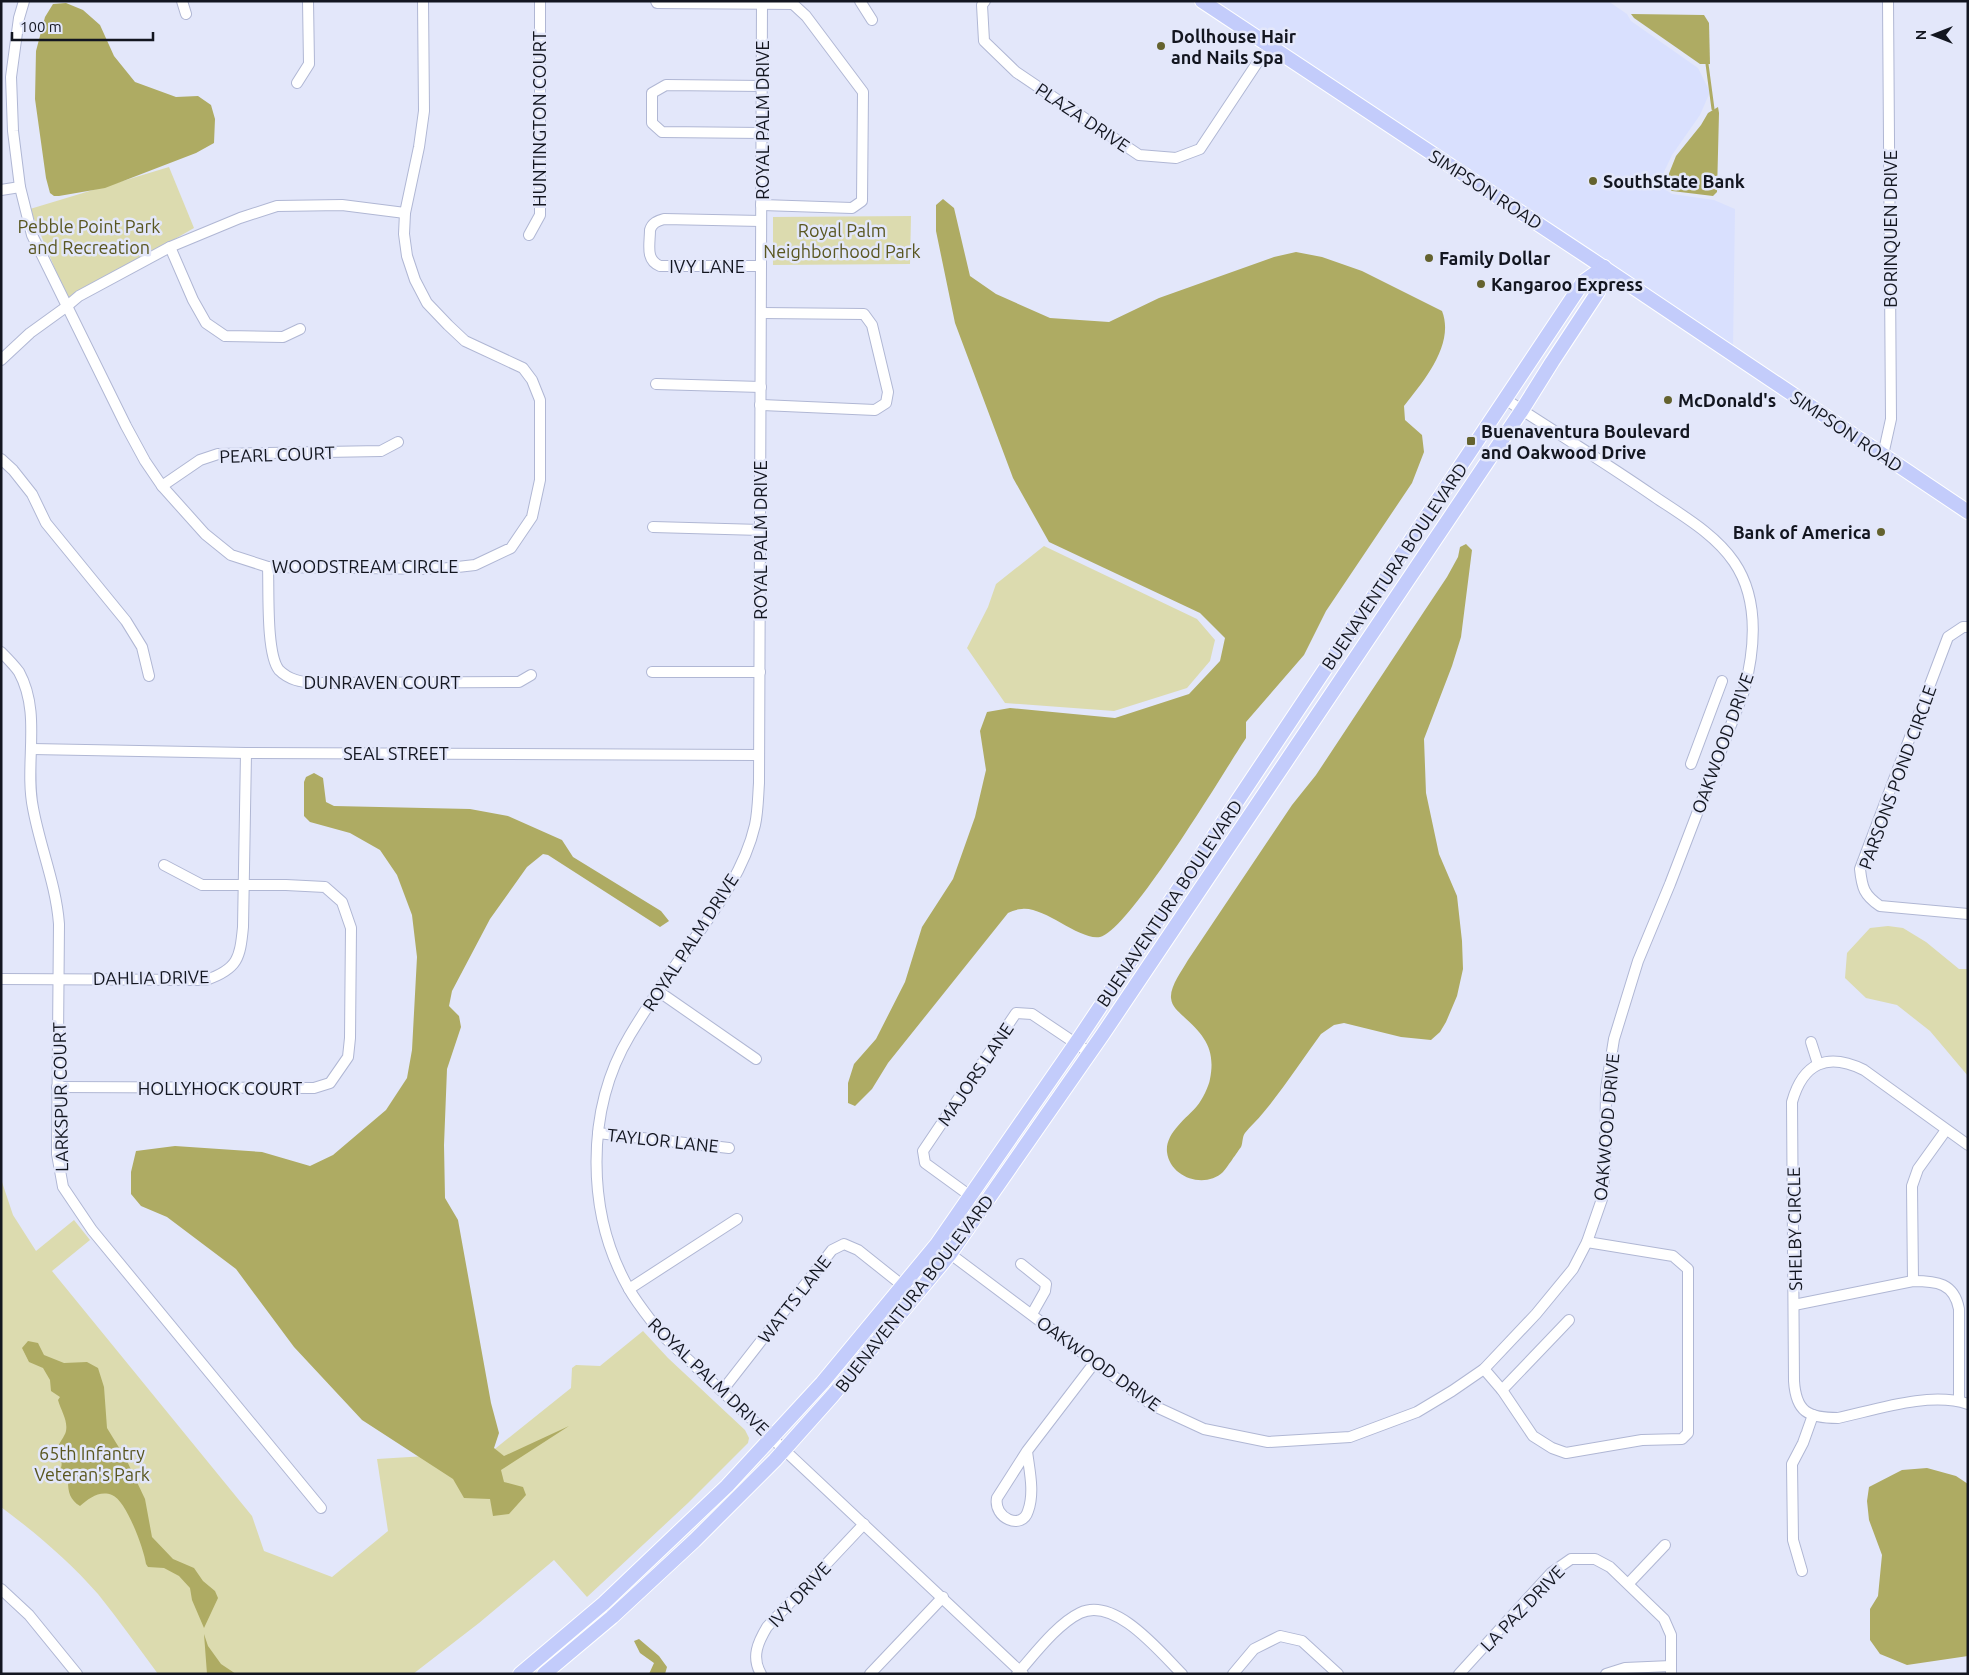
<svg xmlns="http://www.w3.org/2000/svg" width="1969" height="1675" font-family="Ubuntu,sans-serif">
	<rect width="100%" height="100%" fill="#e3e7fa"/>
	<!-- built -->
	<polygon fill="#d9e0fe" points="1213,1 1608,1 1627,14 1631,21 1698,68 1710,92 1700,115 1672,155 1663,174 1663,188 1672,194 1714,200 1735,209 1733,349 1610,265 1610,263"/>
	<!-- green -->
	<g fill="#dcdbaf">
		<polygon points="169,167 194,228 68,300 30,209"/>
		<polygon points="911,216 910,264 773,265 773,217"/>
		<polygon points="1044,546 1197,619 1215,640 1210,661 1187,688 1114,711 1005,703 967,648 988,607 996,584"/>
		<polygon points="1888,926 1903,928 1926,942 1959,969 1968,969 1968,1076 1930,1031 1897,1005 1866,998 1845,978 1847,953 1870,928"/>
		<path d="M1 1179 13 1215 36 1251 74 1220 90 1240 52 1271 252 1516 264 1551 332 1577 388 1531 377 1459 491 1452 571 1388 572 1368 576 1365 600 1366 643 1331 668 1358 745 1430 749 1438 748 1443 688 1503 587 1597 554 1560 479 1623 413 1674H158C138 1647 119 1620 98 1594 69 1561 36 1533 1 1507Z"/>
	</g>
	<!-- water -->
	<g fill="#aeab63">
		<polygon points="66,3 83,10 100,25 114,56 135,82 176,97 198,96 211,105 215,119 214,143 196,153 105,188 59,196 54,196 50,193 46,178 35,99 36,51 45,17 53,4"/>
		<polygon points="1631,14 1704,15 1709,23 1710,64 1700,64 1634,18"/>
		<polygon points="1718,107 1719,113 1717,192 1713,196 1672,191 1668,188 1668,176 1676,156 1701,125 1708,113"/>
		<path d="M943 199 954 208 970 276 996 294 1050 318 1109 322 1159 298 1274 257 1296 252 1322 257 1362 271 1442 311C1455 344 1424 381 1404 406L1405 420 1422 435 1424 452 1412 483 1326 611 1304 655 1246 722V738C1225 770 1129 931 1100 937 1080 941 1044 906 1022 909 1017 909 1012 911 1008 913L888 1063 872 1089 855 1106 848 1103V1083L854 1064 876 1039 905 982 922 927 953 879 975 817 986 770 980 731 987 712 1010 708 1115 718 1189 694 1220 661 1225 638 1200 613 1049 542 1013 478 955 323 936 231V205Z"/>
		<path d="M1466 544 1472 550 1461 637 1452 666 1424 739 1426 793 1439 854 1457 896 1462 941 1463 969 1457 996 1446 1022 1440 1032 1431 1040 1401 1037 1344 1023 1334 1025 1321 1034C1302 1060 1284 1088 1263 1113 1258 1120 1250 1126 1245 1133 1242 1137 1243 1143 1241 1147 1238 1151 1226 1169 1223 1172 1205 1189 1170 1178 1167 1152 1165 1133 1187 1118 1197 1106 1202 1100 1209 1086 1210 1079 1216 1049 1204 1035 1183 1016 1178 1011 1172 1007 1171 998 1170 986 1182 971 1188 960L1292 805 1316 775 1425 610 1447 577 1458 557 1460 547Z"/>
		<polygon points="314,773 323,778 326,802 334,806 470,809 508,816 562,840 573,857 661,911 669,921 660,927 548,855 543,854 527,867 490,919 452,991 449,1006 459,1016 461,1027 447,1069 444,1145 445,1198 458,1220 491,1403 499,1433 494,1448 504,1456 569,1426 501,1470 504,1482 523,1487 526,1495 509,1514 493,1516 490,1499 464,1498 453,1479 362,1420 294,1347 236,1269 167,1217 141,1206 131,1194 131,1172 136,1151 175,1146 262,1152 310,1166 333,1155 386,1110 407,1078 412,1050 417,957 412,915 397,875 380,850 350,833 310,822 304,816 304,782 306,777"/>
		<path d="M28 1341 38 1343 44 1355 64 1363 87 1362 98 1368 104 1387 107 1428 126 1459 145 1499 152 1537 173 1559 194 1568 203 1581 215 1591 218 1598 204 1628 192 1600 190 1588 179 1576 164 1568 148 1567 146 1564C144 1549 126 1500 112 1495 100 1490 89 1498 80 1506 70 1500 68 1492 68 1481L62 1480 59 1473C65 1460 59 1460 58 1450 57 1444 65 1437 66 1431 68 1420 61 1411 58 1400L60 1397 51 1391 50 1380 43 1368 29 1362 22 1348Z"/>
		<polygon points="1927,1468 1956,1476 1968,1484 1968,1656 1907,1665 1880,1654 1870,1640 1870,1609 1878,1596 1882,1555 1869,1520 1867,1501 1869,1487 1902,1470"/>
		<polygon points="204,1634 208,1646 221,1664 236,1674 207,1674"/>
		<polygon points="639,1639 659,1656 667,1667 665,1674 649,1674 654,1663 640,1653 634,1641"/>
	</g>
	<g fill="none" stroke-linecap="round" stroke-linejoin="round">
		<!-- stream -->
		<polyline stroke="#aeab63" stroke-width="3" points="1707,64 1713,109"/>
		<!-- minor casing -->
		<g stroke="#b0b7d4" stroke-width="12">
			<g id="minor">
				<polyline points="24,1 19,18 11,77 13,131 20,187 32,235 126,426 145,461 162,486 205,534 231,555 268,567 440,569 475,565 511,548 532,517 540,480 540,400 532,380 523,368 465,341 448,325 427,303 415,280 407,256 404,234 405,213 419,147 424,111 423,1"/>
				<polyline points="182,1 186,14"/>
				<polyline points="656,1 657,3 793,4 806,16 863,92 862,201 852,208 761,205"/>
				<path d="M762 1 759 783C758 797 758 811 755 825 744 873 712 914 684 953 665 980 647 1007 630 1035 585 1110 586 1214 629 1289 638 1305 651 1320 662 1335L1023 1674"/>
				<polyline points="860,1 872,20"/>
				<polyline points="985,1 982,5 984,41 1016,72 1139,155 1176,158 1200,149 1269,45"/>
				<polyline points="297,83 309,64 308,1"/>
				<polyline points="762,133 662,132 652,123 652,93 666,85 762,86"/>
				<polyline points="1,190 20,187"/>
				<path d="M761 221 664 219C657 221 652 223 650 230 650 244 645 260 660 266H761"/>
				<polyline points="529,235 540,215 540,1"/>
				<polyline points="170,247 193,300 206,323 225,336 283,337 300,329"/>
				<polyline points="1,360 30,333 66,307 79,296 170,247 240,218 277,206 342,205 405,213"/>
				<polyline points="656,384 761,387"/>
				<polyline points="760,405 875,410 886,403 888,392 872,325 864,314 761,313"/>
				<polyline points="1883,455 1891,419 1888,1"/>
				<polyline points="1,459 13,470 32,494 46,523 126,621 142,647 149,676"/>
				<polyline points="162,486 200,460 218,454 381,451 398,442"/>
				<polyline points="653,527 761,530"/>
				<path d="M268 567C269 590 266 654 279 670 289 680 301 682 314 683L519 682 531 675"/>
				<path d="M1968 627H1963L1948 637 1860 869C1862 888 1864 895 1880 906L1968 914"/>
				<path d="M1 652C7 658 14 665 19 672 42 714 24 763 33 808 40 847 56 884 59 924L57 1154 63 1187 92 1230 321 1508"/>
				<polyline points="652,672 760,672"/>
				<polyline points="32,749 246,753 759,755"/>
				<polyline points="1691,764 1722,681"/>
				<path d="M1 979 206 980C238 969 240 958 243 927L246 753"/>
				<polyline points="658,991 756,1059"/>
				<polyline points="1811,1042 1818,1064"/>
				<polyline points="57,1087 314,1088 330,1083 348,1057 350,1038 351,928 342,902 325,887 286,885 202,885 164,865"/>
				<polyline points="598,1133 729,1148"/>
				<path d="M1968 1145 1864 1070C1827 1052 1803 1063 1792 1102L1794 1381C1796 1412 1808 1418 1838 1418 1875 1410 1930 1391 1968 1404"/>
				<polyline points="969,1195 925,1163 923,1151 1016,1013 1032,1014 1090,1053"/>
				<path d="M937 1244 1152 1405 1204 1429 1268 1442 1350 1437 1417 1412 1452 1391 1484 1369 1536 1314 1573 1269 1587 1242 1602 1199 1605 1166 1606 1089 1614 1039 1638 961 1670 884 1744 691C1755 649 1760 600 1734 562 1715 534 1683 516 1655 497 1606 463 1555 432 1505 399"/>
				<polyline points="1021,1264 1046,1284 1045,1291 1032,1314"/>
				<polyline points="1913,1281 1912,1186 1918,1169 1946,1130"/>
				<polyline points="629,1289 737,1219"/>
				<path d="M1794 1305 1913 1281C1937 1281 1954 1283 1959 1309V1401"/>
				<polyline points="1484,1369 1502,1390 1533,1436 1552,1448 1566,1453 1642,1440 1682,1439 1688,1433 1688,1269 1673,1256 1587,1242"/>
				<polyline points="1502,1390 1569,1320"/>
				<polyline points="722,1391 832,1250 844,1244 858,1250 902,1285"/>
				<path d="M1027 1451C1029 1469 1035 1492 1028 1511 1022 1531 993 1518 997 1498L1027 1451 1095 1362"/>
				<polyline points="1802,1571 1793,1540 1792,1464 1803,1443 1813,1415"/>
				<polyline points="1629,1583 1665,1545"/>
				<polyline points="1,1589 29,1615 77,1674"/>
				<path d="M761 1674C751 1657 758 1642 767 1627L864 1524"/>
				<polyline points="870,1674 943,1597"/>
				<path d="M1017 1674C1034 1655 1057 1624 1080 1613 1115 1596 1160 1652 1182 1674"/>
				<polyline points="1233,1674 1254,1649 1280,1636 1302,1641 1338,1674"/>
				<polyline points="1459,1674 1551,1573 1571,1559 1595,1559 1610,1567 1664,1619 1671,1635 1671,1674"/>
				<polyline points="1606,1674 1625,1668 1671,1666"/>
			</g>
		</g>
		<!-- major casing -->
		<g stroke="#fff" stroke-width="16">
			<g id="major">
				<polyline points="1202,1 1588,257 1968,512"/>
				<polyline points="520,1674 604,1603 727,1486 822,1383 937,1244 1076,1043 1583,282 1604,267"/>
				<polyline points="544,1674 612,1617 694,1541 775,1460 833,1395 950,1254 1103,1034 1522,410 1552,362 1598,292 1604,267"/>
			</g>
		</g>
		<!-- minor -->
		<use href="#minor" stroke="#fff" stroke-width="10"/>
		<!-- major -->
		<use href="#major" stroke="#c3ccfb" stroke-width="14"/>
	</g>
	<!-- markers -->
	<g fill="#64622e" stroke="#e3e7fa" stroke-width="2">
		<circle cx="1161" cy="46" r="5"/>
		<circle cx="1593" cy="181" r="5"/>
		<circle cx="1429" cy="258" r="5"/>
		<circle cx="1481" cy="284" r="5"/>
		<circle cx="1668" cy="400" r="5"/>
		<rect x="1466" y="436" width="10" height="10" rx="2.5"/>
		<circle cx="1881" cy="532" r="5"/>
	</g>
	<g text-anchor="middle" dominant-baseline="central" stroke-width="5" stroke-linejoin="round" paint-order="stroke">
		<!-- poi labels -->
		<g font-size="18" font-weight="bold" fill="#131620" stroke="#e3e7fa" text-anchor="start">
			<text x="1171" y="36">Dollhouse Hair<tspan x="1171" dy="21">and Nails Spa</tspan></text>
			<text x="1603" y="181">SouthState Bank</text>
			<text x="1439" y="258">Family Dollar</text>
			<text x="1491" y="284">Kangaroo Express</text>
			<text x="1678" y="400">McDonald's</text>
			<text x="1481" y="431">Buenaventura Boulevard<tspan x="1481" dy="21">and Oakwood Drive</tspan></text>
			<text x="1871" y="532" text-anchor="end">Bank of America</text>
		</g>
		<!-- street labels -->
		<g font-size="18" fill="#131620" stroke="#e3e7fa">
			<text transform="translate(1083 117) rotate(34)">PLAZA DRIVE</text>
			<text transform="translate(539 119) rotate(-90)">HUNTINGTON COURT</text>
			<text transform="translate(762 120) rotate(-90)">ROYAL PALM DRIVE</text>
			<text transform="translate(1486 189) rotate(33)">SIMPSON ROAD</text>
			<text transform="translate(1890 229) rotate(-90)">BORINQUEN DRIVE</text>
			<text x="707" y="266">IVY LANE</text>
			<text transform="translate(1847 431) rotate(34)">SIMPSON ROAD</text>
			<text transform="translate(277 454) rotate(-2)">PEARL COURT</text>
			<text transform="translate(760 540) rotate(-90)">ROYAL PALM DRIVE</text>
			<text x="365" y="566">WOODSTREAM CIRCLE</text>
			<text transform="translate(1394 566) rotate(-56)">BUENAVENTURA BOULEVARD</text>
			<text x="382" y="682">DUNRAVEN COURT</text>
			<text transform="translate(1722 743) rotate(-70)">OAKWOOD DRIVE</text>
			<text x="396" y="753">SEAL STREET</text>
			<text transform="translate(1897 777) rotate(-70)">PARSONS POND CIRCLE</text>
			<text transform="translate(1169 903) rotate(-56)">BUENAVENTURA BOULEVARD</text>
			<text transform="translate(690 942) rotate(-57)">ROYAL PALM DRIVE</text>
			<text transform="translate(151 977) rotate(-1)">DAHLIA DRIVE</text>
			<text transform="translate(975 1074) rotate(-56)">MAJORS LANE</text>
			<text x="220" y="1088">HOLLYHOCK COURT</text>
			<text transform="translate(60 1097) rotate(-91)">LARKSPUR COURT</text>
			<text transform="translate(1606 1127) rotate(-85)">OAKWOOD DRIVE</text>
			<text transform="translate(663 1140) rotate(6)">TAYLOR LANE</text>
			<text transform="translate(1794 1229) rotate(-91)">SHELBY CIRCLE</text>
			<text transform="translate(914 1293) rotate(-52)">BUENAVENTURA BOULEVARD</text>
			<text transform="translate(794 1299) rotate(-52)">WATTS LANE</text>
			<text transform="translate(1099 1363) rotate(36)">OAKWOOD DRIVE</text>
			<text transform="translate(709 1376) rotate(44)">ROYAL PALM DRIVE</text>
			<text transform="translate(799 1594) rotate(-47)">IVY DRIVE</text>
			<text transform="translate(1522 1608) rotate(-46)">LA PAZ DRIVE</text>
		</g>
		<!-- park labels -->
		<g font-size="18" fill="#595620" stroke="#e3e7fa">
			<text x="89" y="226">Pebble Point Park<tspan x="89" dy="21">and Recreation</tspan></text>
			<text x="842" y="230">Royal Palm<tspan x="842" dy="21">Neighborhood Park</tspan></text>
			<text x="92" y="1453">65th Infantry<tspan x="92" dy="21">Veteran's Park</tspan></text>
		</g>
	</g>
	<!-- border -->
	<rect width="1969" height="1675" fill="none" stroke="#131620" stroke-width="5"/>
	<!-- north arrow -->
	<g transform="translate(1934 35) rotate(270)" stroke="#e3e7fa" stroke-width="4" paint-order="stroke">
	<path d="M0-4L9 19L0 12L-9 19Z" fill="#131620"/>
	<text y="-8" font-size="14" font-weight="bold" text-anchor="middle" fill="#131620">N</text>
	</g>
	<!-- scale -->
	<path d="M12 32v8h141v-8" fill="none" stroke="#131620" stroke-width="2.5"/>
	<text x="20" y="32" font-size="15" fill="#131620" stroke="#e3e7fa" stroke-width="4" paint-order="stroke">100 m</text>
</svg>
